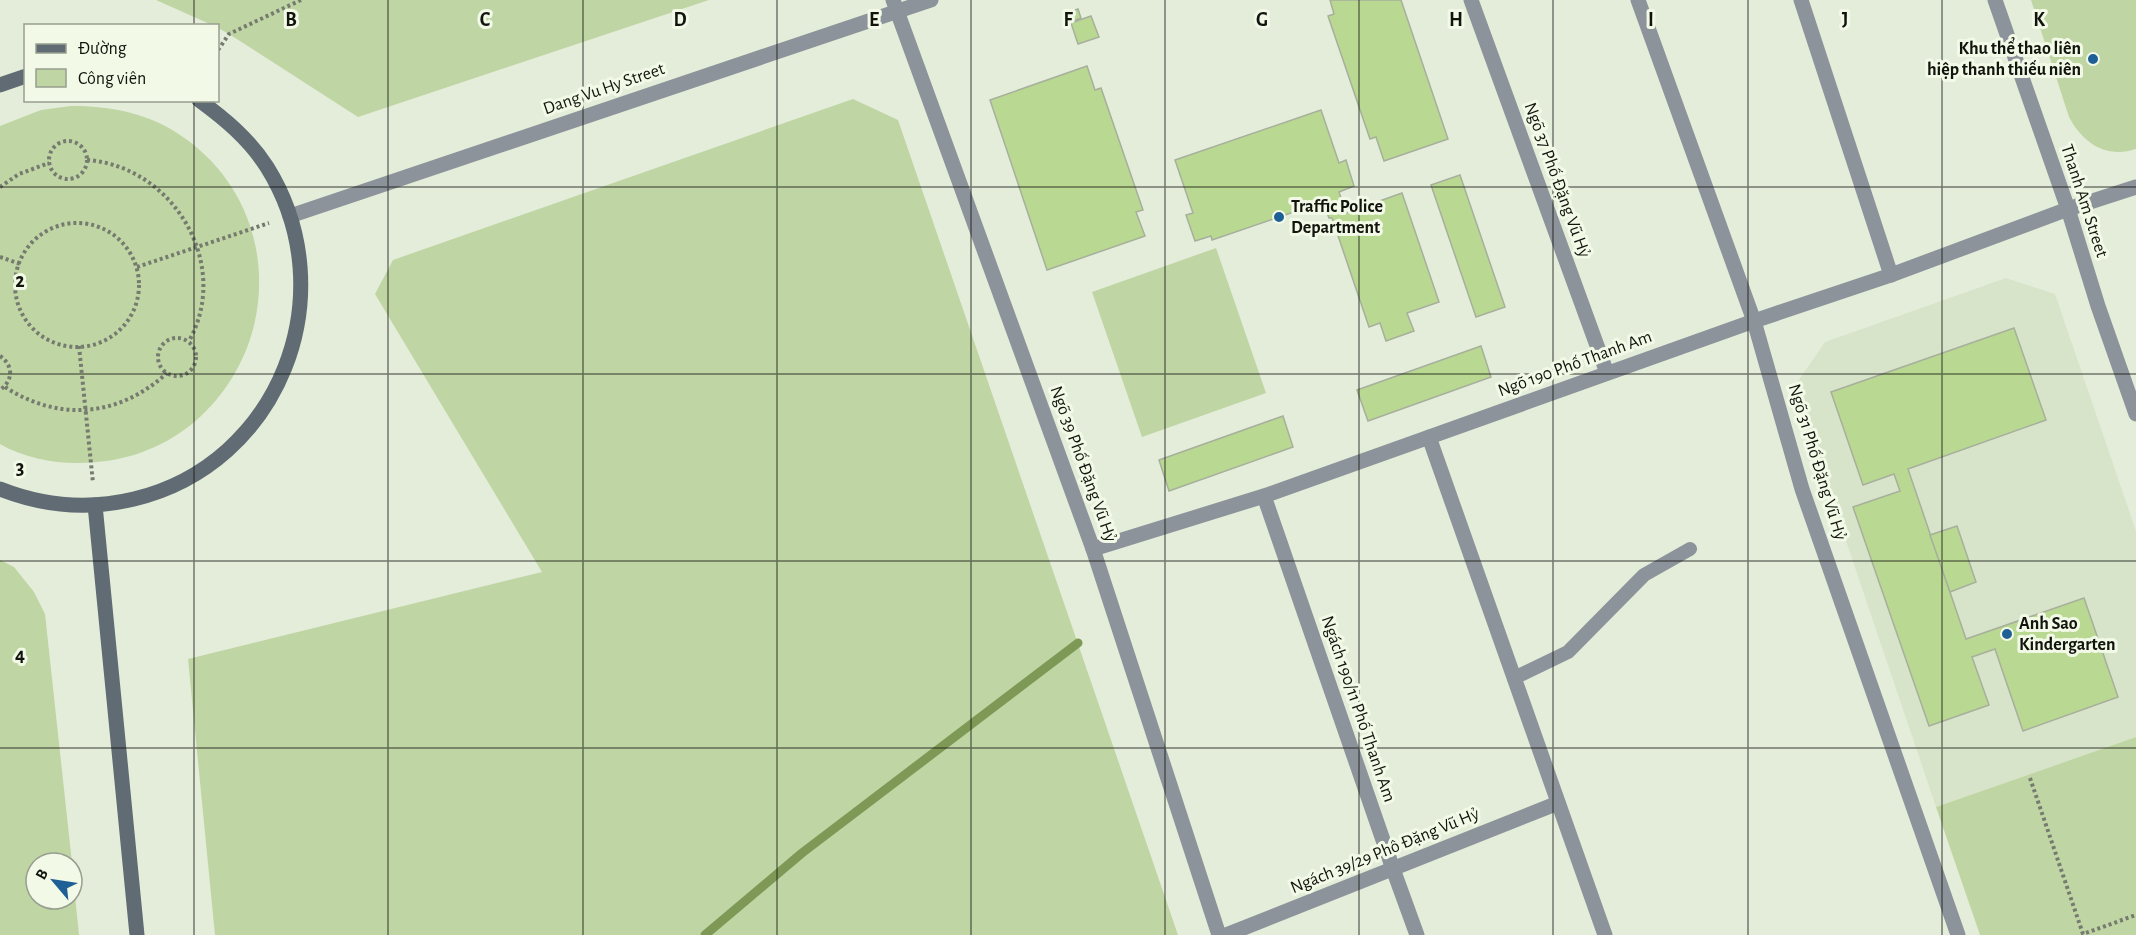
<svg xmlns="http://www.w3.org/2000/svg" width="2136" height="935" font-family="'Alegreya Sans',sans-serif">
	<rect width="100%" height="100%" fill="#e4edda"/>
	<!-- built -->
	<polygon fill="#d8e4ca" points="2006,278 2055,294 2136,531 2136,737 1936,807 1794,387 1825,342"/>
	<!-- green -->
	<g fill="#bfd5a4">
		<polygon points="156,0 709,0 358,117 229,34 218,28 218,26 212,25"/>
		<path d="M2031 0H2136V149C2106 159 2083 143 2069 117Z"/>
		<polygon points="853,99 898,120 1178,935 215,935 188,659 542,572 375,294 393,260"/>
		<path d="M71 106C110 106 150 113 183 137 276 201 284 332 206 411 180 438 144 456 106 461 71 466 31 462 0 444V126L41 110Z"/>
		<polygon points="1216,248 1266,393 1142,437 1092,292"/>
		<polygon points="0,560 14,567 34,592 45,614 72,863 36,863 36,899 72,899 72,867 79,935 0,935"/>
		<polygon points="2136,737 2136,935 1980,935 1936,807"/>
	</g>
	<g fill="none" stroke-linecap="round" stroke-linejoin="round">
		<!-- stream -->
		<polyline stroke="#7d9955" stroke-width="9" points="705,935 802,853 1078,643"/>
	</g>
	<!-- building -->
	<g fill="#b9d891" stroke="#a7af9d" stroke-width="1.5">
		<polygon points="1330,0 1401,0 1448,139 1384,161 1376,137 1370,139 1328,16 1334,14"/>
		<polygon points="1078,9 1081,18 1071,22 1067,13"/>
		<polygon points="1091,16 1099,37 1078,44 1071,23"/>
		<polygon points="1087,66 1095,90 1101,88 1143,210 1136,212 1145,236 1047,270 990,100"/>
		<polygon points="1321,110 1339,163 1346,160 1354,186 1339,192 1346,213 1402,193 1439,302 1407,313 1414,331 1386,341 1380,323 1369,327 1332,218 1329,218 1323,202 1212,240 1211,236 1195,241 1186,215 1193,213 1175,160"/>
		<polygon points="1460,175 1505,307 1476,317 1431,185"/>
		<polygon points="2014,328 2046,420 1908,469 1966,639 2084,598 2118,697 2023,731 1995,649 1972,657 1989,705 1929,726 1853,507 1900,491 1894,474 1863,485 1831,392"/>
		<polygon points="1481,346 1491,377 1368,421 1357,390"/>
		<polygon points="1283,416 1293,447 1169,491 1159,460"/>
		<polygon points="1957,526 1976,582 1950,592 1930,535"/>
	</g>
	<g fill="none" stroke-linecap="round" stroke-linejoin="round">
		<!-- path -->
		<g stroke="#767b6f" stroke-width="4" stroke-dasharray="3 3" stroke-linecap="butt">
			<polyline points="218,50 229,34 301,0"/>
			<circle cx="68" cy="160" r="19"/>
			<path d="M87 160C173 166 232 264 189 341"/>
			<polyline points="0,187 19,174 49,163"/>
			<circle cx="77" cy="285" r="62"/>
			<polyline points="0,257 20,264"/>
			<polyline points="137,267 269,223"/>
			<circle cx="177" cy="357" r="19"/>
			<polyline points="79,346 93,483"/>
			<path d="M0 356C13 365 14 380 0 390"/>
			<path d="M5 387C59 422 119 417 167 373"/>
			<polyline points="2030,778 2083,934 2136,915"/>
		</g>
		<!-- service -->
		<polyline stroke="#8d939a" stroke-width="14" points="1514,678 1568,652 1644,575 1690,549"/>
		<!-- minor -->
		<g stroke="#8d939a" stroke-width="15">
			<polyline points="893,0 1093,549 1219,935"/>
			<polyline points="1471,0 1607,373"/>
			<polyline points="1638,0 1754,321 1802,489 1958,935"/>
			<polyline points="1801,0 1891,275"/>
			<polyline points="1429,437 1605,935"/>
			<polyline points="1264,496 1393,869 1417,935"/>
			<polyline points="1093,549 1264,496 1754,321 1891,275 2068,209 2136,187"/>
			<polyline points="1226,935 1558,803"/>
		</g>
		<!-- tertiary -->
		<g stroke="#8d939a" stroke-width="15">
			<polyline points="1995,0 2068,209 2098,306 2136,414"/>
			<polyline points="290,216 931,0"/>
		</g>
		<!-- secondary -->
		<g stroke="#616b74" stroke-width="15">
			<polyline points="0,85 26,76"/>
			<path d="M0 489C43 506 88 510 134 499 280 464 346 294 267 167 249 139 225 119 199 100"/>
			<polyline points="95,505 137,935"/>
		</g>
	</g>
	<!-- grid -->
	<path fill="none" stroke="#12140e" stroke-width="1.5" stroke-opacity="0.55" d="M194 0V26M388 0V935M583 0V935M777 0V935M971 0V935M1165 0V935M1359 0V935M1553 0V935M1748 0V935M1942 0V935M194 100V935M0 187H2136M0 374H2136M0 561H2136M0 748H2136"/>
	<!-- markers -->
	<g fill="#1e5f95" stroke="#f2fae7" stroke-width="2">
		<circle cx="2093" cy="59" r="6"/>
		<circle cx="1279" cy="217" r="6"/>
		<circle cx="2007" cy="634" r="6"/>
	</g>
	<g text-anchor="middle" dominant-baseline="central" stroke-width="6" stroke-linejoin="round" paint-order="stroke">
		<!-- poi labels -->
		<g font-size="18" font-weight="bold" fill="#12140e" stroke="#f2fae7" text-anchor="start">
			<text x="2081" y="49" text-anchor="end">Khu thể thao liên<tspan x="2081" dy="21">hiệp thanh thiếu niên</tspan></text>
			<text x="1291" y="207">Traffic Police<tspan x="1291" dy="21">Department</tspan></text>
			<text x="2019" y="624">Anh Sao<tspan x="2019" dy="21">Kindergarten</tspan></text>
		</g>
		<!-- street labels -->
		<g font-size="18" fill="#12140e" stroke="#f2fae7">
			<text transform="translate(604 89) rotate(-19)">Dang Vu Hy Street</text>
			<text transform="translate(1557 180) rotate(70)">Ngõ 37 Phố Đặng Vũ Hỷ</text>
			<text transform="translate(2084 201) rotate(72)">Thanh Am Street</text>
			<text transform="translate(1575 364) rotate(-20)">Ngõ 190 Phố Thanh Am</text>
			<text transform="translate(1817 462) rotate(73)">Ngõ 31 Phố Đặng Vũ Hỷ</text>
			<text transform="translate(1083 464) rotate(70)">Ngõ 39 Phố Đặng Vũ Hỷ</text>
			<text transform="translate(1358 709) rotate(71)">Ngách 190/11 Phố Thanh Am</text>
			<text transform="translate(1385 851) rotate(-22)">Ngách 39/29 Phô Đặng Vũ Hỷ</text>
		</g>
	</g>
	<g font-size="20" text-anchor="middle" font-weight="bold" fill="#12140e" stroke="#f2fae7" stroke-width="6" stroke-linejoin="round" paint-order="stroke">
		<text x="291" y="26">B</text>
		<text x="485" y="26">C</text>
		<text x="680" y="26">D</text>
		<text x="874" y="26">E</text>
		<text x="1068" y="26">F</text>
		<text x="1262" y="26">G</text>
		<text x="1456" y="26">H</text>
		<text x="1651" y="26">I</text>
		<text x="1845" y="26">J</text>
		<text x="2039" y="26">K</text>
		<text x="20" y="287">2</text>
		<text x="20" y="474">3</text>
		<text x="20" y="661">4</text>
	</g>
	<!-- legend -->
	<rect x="24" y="24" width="195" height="78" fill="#f2fae7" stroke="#989e90" stroke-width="1.5"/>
	<rect x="36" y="44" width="30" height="9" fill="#616b74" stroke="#989e90" stroke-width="1.5"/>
	<text x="78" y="54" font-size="18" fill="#12140e">Đường</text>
	<rect x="36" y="69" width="30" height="18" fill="#bfd5a4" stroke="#989e90" stroke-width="1.5"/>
	<text x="78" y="84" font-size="18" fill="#12140e">Công viên</text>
	<!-- north arrow -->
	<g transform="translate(54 881) rotate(299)"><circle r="28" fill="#f2fae7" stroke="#989e90" stroke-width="1.5"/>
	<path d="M0-4.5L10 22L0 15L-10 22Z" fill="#1e5f95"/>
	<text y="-9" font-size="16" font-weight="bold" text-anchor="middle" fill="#12140e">B</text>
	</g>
</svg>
